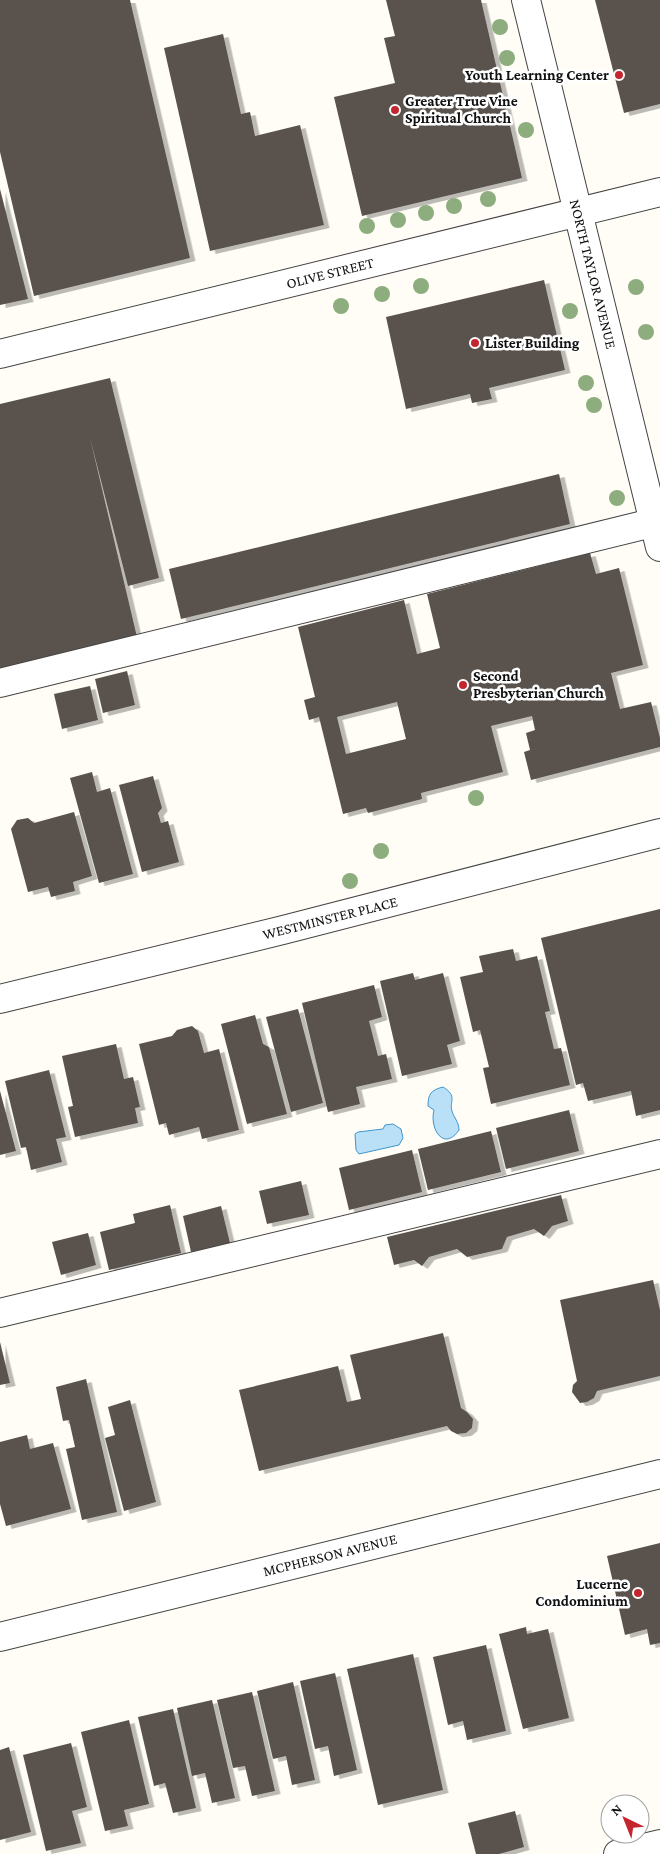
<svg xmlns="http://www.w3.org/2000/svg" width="660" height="1854" font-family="'Crimson Pro',serif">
	<defs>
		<filter id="shadow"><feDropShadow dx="5.5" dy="3" stdDeviation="0" flood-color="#0004"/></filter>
	</defs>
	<rect width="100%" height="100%" fill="#fffdf5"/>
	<!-- water -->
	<g fill="#b9e0f7" stroke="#3f96cf">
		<path d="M443 1087C458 1096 449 1102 452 1111 454 1118 459 1122 459 1130 444 1152 429 1129 434 1110L428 1106C428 1094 431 1090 443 1087Z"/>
		<polygon points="393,1124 401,1129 403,1138 399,1145 359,1154 356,1150 355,1134 358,1132 383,1129 385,1125"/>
	</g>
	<!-- building -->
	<g fill="#5a524d" fill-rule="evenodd" filter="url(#shadow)">
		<polygon points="0,0 130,0 190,258 34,296 0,152"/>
		<polygon points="386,0 481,0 522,178 362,216 334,97 395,83 384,38 395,36"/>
		<polygon points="595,0 660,0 660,104 624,113"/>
		<polygon points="223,34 241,114 250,112 255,136 300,125 324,225 210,251 164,48"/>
		<polygon points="0,189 28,299 0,305"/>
		<polygon points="544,280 565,370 489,388 492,399 472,403 470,394 406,409 386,317"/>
		<polygon points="110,378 159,578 128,586 90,438 137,637 0,670 0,404"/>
		<polygon points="559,474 570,524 181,619 169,569"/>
		<path d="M590 553 596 574 619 568 643 665 611 673 620 709 651 702 660 738V747L531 780 524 752 530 750 526 733 535 730 532 716 491 726 503 772 421 793 422 799 368 813 366 808 343 814 319 717 309 720 304 700 315 697 298 627 404 600 417 654 440 648 427 594ZM397 702 406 739 346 754 337 717Z"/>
		<polygon points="127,671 135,705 103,713 95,679"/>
		<polygon points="90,686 98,720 62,729 54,694"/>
		<polygon points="92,772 97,792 110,788 133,874 99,883 70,778"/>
		<polygon points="153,776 162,808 158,813 161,823 168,821 179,862 142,872 119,785"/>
		<polygon points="74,812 92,876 73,882 75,891 51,897 48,887 28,892 11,829 17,820 28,818 34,823"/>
		<polygon points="660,909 660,1110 636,1116 631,1091 588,1101 583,1083 576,1085 541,938"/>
		<polygon points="513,949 516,961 537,956 550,1011 545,1012 554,1049 561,1048 570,1085 491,1104 483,1068 489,1067 480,1030 473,1032 460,977 483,972 479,956"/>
		<polygon points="413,973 415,980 443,973 460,1041 447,1045 452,1064 402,1076 380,981"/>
		<polygon points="374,985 382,1017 369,1021 378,1056 386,1054 392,1079 356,1087 360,1104 328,1112 302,1003"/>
		<polygon points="298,1009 323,1103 291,1112 266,1017"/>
		<polygon points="255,1015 263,1044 269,1047 287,1114 247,1124 221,1024"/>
		<polygon points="192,1026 198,1031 204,1053 219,1049 239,1130 202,1139 199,1127 169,1135 166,1123 159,1125 139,1044 172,1036 177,1030"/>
		<polygon points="116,1044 124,1079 133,1077 140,1107 135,1108 138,1123 75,1137 68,1107 73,1106 62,1056"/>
		<polygon points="49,1070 66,1137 56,1139 62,1162 31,1170 26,1147 21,1148 5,1081"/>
		<polygon points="0,1091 16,1151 0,1155"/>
		<polygon points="569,1110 579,1151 506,1169 496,1128"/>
		<polygon points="491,1131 501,1172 428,1190 418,1149"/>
		<polygon points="412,1150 422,1192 349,1210 339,1168"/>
		<polygon points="301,1181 309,1215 267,1224 259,1191"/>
		<polygon points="561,1195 568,1221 552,1226 544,1236 534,1229 507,1237 502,1249 467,1257 457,1249 429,1257 422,1266 414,1260 394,1265 387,1237"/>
		<polygon points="170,1205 181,1253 109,1270 100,1232 135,1223 133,1214"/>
		<polygon points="221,1206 230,1243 191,1252 183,1216"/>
		<polygon points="88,1233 96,1265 61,1275 52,1242"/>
		<polygon points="653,1280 660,1310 660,1376 597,1391 594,1398 587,1402 580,1403 572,1392 573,1385 577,1381 560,1300"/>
		<polygon points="443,1333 461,1408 467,1412 473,1419 472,1428 466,1433 457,1434 451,1431 447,1426 259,1471 239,1390 338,1366 347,1402 361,1399 350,1355"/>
		<polygon points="0,1342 10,1383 0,1385"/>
		<polygon points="86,1379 117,1512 82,1520 66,1449 75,1447 69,1420 63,1421 56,1387"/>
		<polygon points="130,1400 156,1502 124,1511 105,1438 115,1435 108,1407"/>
		<polygon points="27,1435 30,1449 53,1443 71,1509 6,1526 0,1504 0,1442"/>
		<polygon points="660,1543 660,1643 650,1645 647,1629 625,1635 607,1556"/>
		<polygon points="526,1627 527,1634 548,1629 569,1718 523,1729 499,1634"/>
		<polygon points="486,1645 506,1731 467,1740 463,1721 448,1725 433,1657"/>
		<polygon points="413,1654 443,1790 378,1805 347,1669"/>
		<polygon points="335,1673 357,1770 334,1776 328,1746 315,1749 300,1681"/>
		<polygon points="293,1682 315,1780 292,1785 286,1756 273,1759 257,1691"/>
		<polygon points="252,1692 275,1791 252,1796 245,1766 233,1768 217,1700"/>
		<polygon points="212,1700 235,1798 212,1803 205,1773 192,1776 177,1708"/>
		<polygon points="173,1709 196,1808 173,1813 165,1783 154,1786 138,1717"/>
		<polygon points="129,1720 149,1804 124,1810 128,1826 105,1831 81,1732"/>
		<polygon points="71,1743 87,1807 72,1811 81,1843 46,1851 23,1755"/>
		<polygon points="9,1747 31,1832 0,1840 0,1750"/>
		<polygon points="515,1811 524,1847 499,1854 476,1854 468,1823"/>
	</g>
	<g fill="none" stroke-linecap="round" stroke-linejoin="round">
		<!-- minor casing -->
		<g stroke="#444" stroke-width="30">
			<g id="minor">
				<polyline points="526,0 660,547"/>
				<polyline points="0,354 660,192"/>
				<polyline points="0,683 660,521"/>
				<polyline points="0,999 283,930 660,833"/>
				<polyline points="0,1313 660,1154"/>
				<polyline points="0,1637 660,1474"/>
				<polyline points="618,1854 660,1844"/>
			</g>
		</g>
		<!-- minor -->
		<use href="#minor" stroke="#fff" stroke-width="28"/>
	</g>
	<!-- trees -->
	<g fill="#8dad7f">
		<circle cx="500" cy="27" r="8"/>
		<circle cx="507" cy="58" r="8"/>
		<circle cx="526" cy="130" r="8"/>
		<circle cx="488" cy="199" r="8"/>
		<circle cx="454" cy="206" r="8"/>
		<circle cx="426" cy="213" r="8"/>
		<circle cx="398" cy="220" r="8"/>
		<circle cx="367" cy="226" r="8"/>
		<circle cx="421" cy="286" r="8"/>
		<circle cx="636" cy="287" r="8"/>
		<circle cx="382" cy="294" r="8"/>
		<circle cx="341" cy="306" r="8"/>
		<circle cx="570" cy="311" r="8"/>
		<circle cx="646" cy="332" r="8"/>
		<circle cx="586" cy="383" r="8"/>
		<circle cx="594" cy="405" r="8"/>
		<circle cx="617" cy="498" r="8"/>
		<circle cx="476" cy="798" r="8"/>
		<circle cx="381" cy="851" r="8"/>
		<circle cx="350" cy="881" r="8"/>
	</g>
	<!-- markers -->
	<g fill="#c4262e" stroke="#fff" stroke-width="2">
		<circle cx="619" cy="75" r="5"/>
		<circle cx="395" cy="110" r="5"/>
		<circle cx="475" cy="343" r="5"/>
		<circle cx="463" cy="685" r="5"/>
		<circle cx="638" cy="1593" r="5"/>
	</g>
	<g text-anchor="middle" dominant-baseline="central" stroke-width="5" stroke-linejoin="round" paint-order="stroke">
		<!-- poi labels -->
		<g font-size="15" font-weight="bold" fill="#111" stroke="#fff" text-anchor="start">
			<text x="609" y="75" text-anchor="end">Youth Learning Center</text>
			<text x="405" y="101">Greater True Vine<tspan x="405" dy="17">Spiritual Church</tspan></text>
			<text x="485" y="343">Lister Building</text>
			<text x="473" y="676">Second<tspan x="473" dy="17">Presbyterian Church</tspan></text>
			<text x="628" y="1584" text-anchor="end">Lucerne<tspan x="628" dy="17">Condominium</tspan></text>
		</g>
		<!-- street labels -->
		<g font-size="15" fill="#111" stroke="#fff">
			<text transform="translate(330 273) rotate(-14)">OLIVE STREET</text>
			<text transform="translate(593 274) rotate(76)">NORTH TAYLOR AVENUE</text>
			<text transform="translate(330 918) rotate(-14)">WESTMINSTER PLACE</text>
			<text transform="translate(330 1555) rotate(-14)">MCPHERSON AVENUE</text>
		</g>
	</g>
	<!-- north arrow -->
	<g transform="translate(625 1819) rotate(317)"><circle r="24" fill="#ffffff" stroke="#a0a0a0"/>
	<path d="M0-4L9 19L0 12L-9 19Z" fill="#c4262e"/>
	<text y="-8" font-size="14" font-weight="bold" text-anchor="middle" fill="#111111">N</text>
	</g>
</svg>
